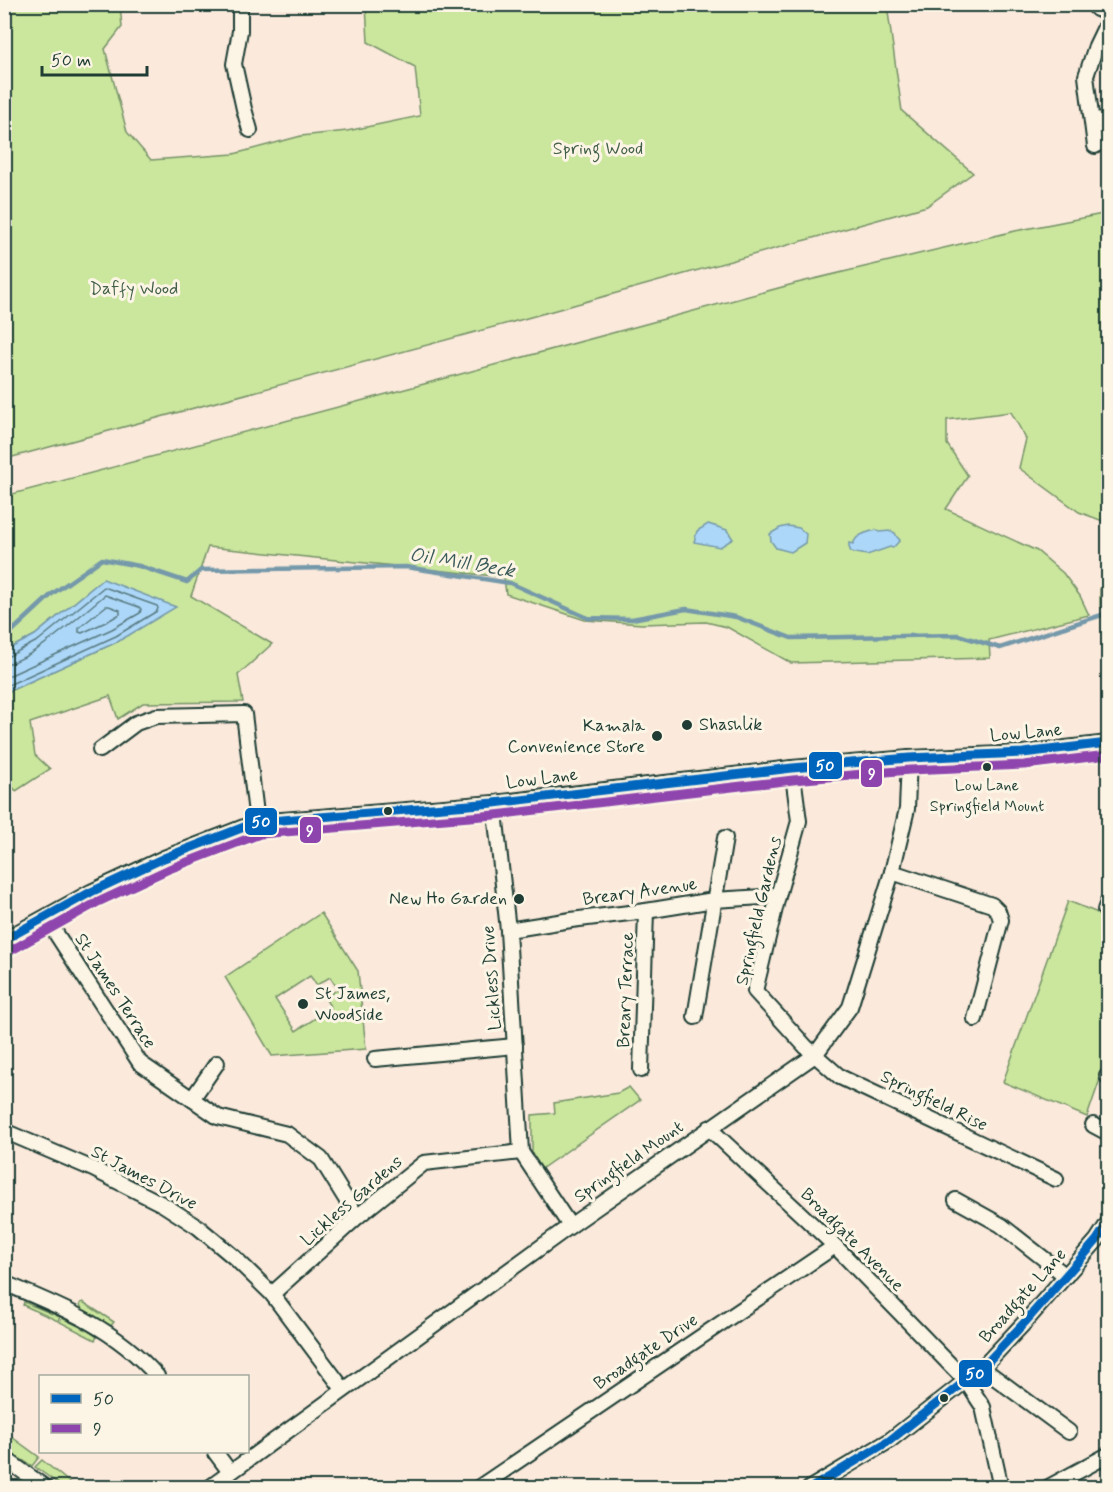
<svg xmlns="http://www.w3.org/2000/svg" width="1113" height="1492" font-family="Mynerve,sans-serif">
	<rect width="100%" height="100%" fill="#fbe9db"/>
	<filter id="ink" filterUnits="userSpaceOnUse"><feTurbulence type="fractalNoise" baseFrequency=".0167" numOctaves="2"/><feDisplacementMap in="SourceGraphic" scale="12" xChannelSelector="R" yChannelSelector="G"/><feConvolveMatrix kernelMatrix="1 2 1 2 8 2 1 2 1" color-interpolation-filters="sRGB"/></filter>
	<g filter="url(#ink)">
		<!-- green -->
		<g fill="#cbe69d" stroke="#759268" stroke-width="1.5" fill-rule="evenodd">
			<polygon points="5,4 120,5 122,27 105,49 127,132 151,160 234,154 301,136 347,131 420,116 415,67 368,42 366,5 887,5 902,111 973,173 927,206 520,320 5,459"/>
			<polygon points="1108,213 1108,523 1079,512 1019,468 1026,439 1011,412 947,420 947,444 968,476 946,509 1037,551 1063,573 1080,596 1089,615 989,640 990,658 791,663 727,627 706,622 642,624 585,620 506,594 504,577 208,547 191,596 272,644 238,675 243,702 143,703 118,719 110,696 30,723 35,755 50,769 16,791 5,778 5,693 119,641 103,579 35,635 5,651 5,496 424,384 797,283 1015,231"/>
			<polygon points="1108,586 1108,616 1100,606 1100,589"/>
			<polygon points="1068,901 1108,917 1108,1056 1087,1117 1003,1082"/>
			<path d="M321 913 358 971 366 1049 272 1056 225 977ZM310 976 317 985 330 977 338 989 325 998 331 1008 296 1031 275 999Z"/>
			<polygon points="629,1087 640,1100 541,1169 532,1155 532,1115 555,1113 554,1103 618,1093"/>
			<polygon points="24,1302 60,1317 58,1321 23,1305"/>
			<polygon points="83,1302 114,1322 110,1327 82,1310 80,1304"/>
			<polygon points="62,1318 87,1330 97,1337 95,1340 60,1322"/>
			<polygon points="5,1432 39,1457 32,1466 5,1450"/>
			<polygon points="42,1460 75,1487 63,1487 35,1467"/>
		</g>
		<!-- water -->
		<g fill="#add7f8" stroke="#7499aa" stroke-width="1.5">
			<polygon points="708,524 727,530 733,539 720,547 694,542 697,531"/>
			<polygon points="788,526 799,528 806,534 805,543 791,552 776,548 771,541 770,534 780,528"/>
			<path d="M877 530 879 532 891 531 895 533 897 537 900 540 893 548 890 547 867 555 851 552 849 547V543L853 544C854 542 857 537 858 537 861 534 872 531 877 530Z"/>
			<polygon points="103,579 176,607 119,641 5,693 5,651 35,635"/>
		</g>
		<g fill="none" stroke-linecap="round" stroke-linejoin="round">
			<!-- shore -->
			<g stroke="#587b82" stroke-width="1.5">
				<polygon points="109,606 120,610 120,614 108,621 82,633 79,632 79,628 106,606"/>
				<polyline points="4,656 9,656 39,640 104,587 157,606 158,608 157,611 116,636 4,687"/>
				<path d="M4 664C31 662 82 613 105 595L139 607 141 609 140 613 112 629 4 678"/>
			</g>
			<!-- stream -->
			<polyline stroke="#7499aa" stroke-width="4.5" points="4,636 9,634 52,594 102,559 139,566 187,582 201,570 406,567 510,583 588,618 632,619 686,609 736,617 791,638 958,635 1000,648 1108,613"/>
			<!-- minor casing -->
			<g stroke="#1f3d34" stroke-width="18">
				<g id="minor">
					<polyline points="240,4 240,31 234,64 244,109 250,130"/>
					<polyline points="1092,4 1097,9 1108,13"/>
					<polyline points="1092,121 1108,118"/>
					<polyline points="1095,146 1086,76 1096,46 1108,21"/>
					<polyline points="100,750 136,723 156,716 244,714 257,822"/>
					<polyline points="792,768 799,821 778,896 755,991 806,1047 840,1077 1056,1179"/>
					<polyline points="494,803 508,930 521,1152"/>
					<polyline points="892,872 992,905 998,911 1001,920 975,1019"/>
					<polyline points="1105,910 1108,902"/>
					<polyline points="46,918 140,1063 218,1117 287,1134 321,1159 357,1217"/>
					<polyline points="508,930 571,920 646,911 714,900 778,896"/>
					<polyline points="4,940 91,892 164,858 257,822 494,803 792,768 909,758 1023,753 1108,743"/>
					<polyline points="695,1017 725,838"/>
					<polyline points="375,1059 515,1046"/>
					<polyline points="641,1070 646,911"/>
					<polyline points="1107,1076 1108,1077"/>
					<polyline points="192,1099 217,1063"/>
					<polyline points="1093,1125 1108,1133"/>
					<polyline points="709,1128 835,1246 966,1381 983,1407 1001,1488"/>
					<polyline points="4,1131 93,1169 164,1205 198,1227 235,1258 272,1294 343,1389"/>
					<polyline points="956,1200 1001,1225 1066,1276"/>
					<path d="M4 1283C62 1307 115 1328 157 1376"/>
					<polyline points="272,1294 357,1217 424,1163 521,1152 570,1226"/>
					<polyline points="982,1368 1069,1432"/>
					<polyline points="215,1452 230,1472"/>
					<polyline points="4,1458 46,1488"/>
					<polyline points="209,1488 570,1226 815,1055 850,1007 892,872 907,809 909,758"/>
					<polyline points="478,1488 835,1246"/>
					<polyline points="810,1488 889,1441 982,1368 1025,1322 1097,1240 1108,1223"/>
					<polyline points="1047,1488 1108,1455"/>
				</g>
			</g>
			<!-- minor -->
			<use href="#minor" stroke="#fcf5e5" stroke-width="14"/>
			<!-- bus-1 casing -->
			<g stroke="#fcf5e5" stroke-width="14">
				<g id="bus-1">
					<polyline points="4,940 91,892 164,858 257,822 494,803 792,768 909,758 1023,753 1108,743"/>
					<polyline points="811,1488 889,1441 982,1368 1025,1322 1097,1240 1108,1223"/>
				</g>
			</g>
			<!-- bus-2 casing -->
			<g stroke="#fcf5e5" stroke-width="14">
				<polyline id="bus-2" points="10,951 96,903 169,869 260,834 495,815 793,780 910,770 1024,765 1108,755"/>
			</g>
			<!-- bus-1 -->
			<use href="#bus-1" stroke="#0065bd" stroke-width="9"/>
			<!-- bus-2 -->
			<use href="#bus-2" stroke="#8e44ad" stroke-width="9"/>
		</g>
	</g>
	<!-- markers -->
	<g fill="#1f3d34" stroke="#fcf5e5" stroke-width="2">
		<circle cx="687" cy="725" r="6"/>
		<circle cx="657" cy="736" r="6"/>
		<circle cx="987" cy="767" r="5"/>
		<circle cx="388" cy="811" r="5"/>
		<circle cx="519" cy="899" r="6"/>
		<circle cx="303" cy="1004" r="6"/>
		<circle cx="944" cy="1398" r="5"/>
	</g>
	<g text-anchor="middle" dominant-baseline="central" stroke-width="6" stroke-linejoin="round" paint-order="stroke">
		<!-- bus labels -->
		<g font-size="16" fill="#1f3d34" stroke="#fcf5e5">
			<text x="987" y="785">Low Lane<tspan x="987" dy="21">Springfield Mount</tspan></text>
		</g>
		<!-- park labels -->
		<g font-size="18" fill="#415f49" stroke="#fcf5e5">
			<text x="598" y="149">Spring Wood</text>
			<text x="134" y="289">Daffy Wood</text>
		</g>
		<!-- poi labels -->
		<g font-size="18" fill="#1f3d34" stroke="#fcf5e5" text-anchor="start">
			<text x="699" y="725">Shashlik</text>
			<text x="645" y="726" text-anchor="end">Kamala<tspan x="645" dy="21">Convenience Store</tspan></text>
			<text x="507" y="899" text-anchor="end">New Ho Garden</text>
			<text x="315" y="994">St James,<tspan x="315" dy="21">Woodside</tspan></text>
		</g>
		<!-- street labels -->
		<g font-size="18" fill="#1f3d34" stroke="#fcf5e5">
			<text transform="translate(1026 733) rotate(-5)">Low Lane</text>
			<text transform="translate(542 779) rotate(-7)">Low Lane</text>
			<text transform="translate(640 892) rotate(-8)">Breary Avenue</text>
			<text transform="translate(759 911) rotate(-77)">Springfield Gardens</text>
			<text transform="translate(492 978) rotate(-94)">Lickless Drive</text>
			<text transform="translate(626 990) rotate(-88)">Breary Terrace</text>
			<text transform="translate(115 991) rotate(57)">St James Terrace</text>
			<text transform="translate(934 1101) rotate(26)">Springfield Rise</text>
			<text transform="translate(629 1162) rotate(-35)">Springfield Mount</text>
			<text transform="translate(144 1178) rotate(28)">St James Drive</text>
			<text transform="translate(352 1201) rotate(-41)">Lickless Gardens</text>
			<text transform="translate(852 1240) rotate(45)">Broadgate Avenue</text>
			<text transform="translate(1023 1296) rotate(-48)">Broadgate Lane</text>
			<text transform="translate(646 1352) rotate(-34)">Broadgate Drive</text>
		</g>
		<!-- water labels -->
		<g font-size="20" font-style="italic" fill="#3b5c5b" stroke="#fcf5e5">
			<text transform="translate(462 563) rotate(9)">Oil Mill Beck</text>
		</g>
	</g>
	<g stroke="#fcf5e5" stroke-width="2">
		<rect x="808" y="751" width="35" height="29" rx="6" fill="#0065bd"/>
		<rect x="860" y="759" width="23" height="29" rx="6" fill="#8e44ad"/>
		<rect x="244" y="807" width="34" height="29" rx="6" fill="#0065bd"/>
		<rect x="299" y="816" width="23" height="28" rx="6" fill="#8e44ad"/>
		<rect x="958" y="1359" width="35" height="29" rx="6" fill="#0065bd"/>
	</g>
	<g font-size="16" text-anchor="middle" font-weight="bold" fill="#fff">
		<text x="825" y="771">50</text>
		<text x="872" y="779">9</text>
		<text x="261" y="827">50</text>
		<text x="310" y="836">9</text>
		<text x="975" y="1379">50</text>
	</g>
	<!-- margin -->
	<rect width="1113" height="1492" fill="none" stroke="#fcf5e5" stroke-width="24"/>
	<rect x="12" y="12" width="1089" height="1468" fill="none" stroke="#1f3d34" stroke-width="2" filter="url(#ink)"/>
	<!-- legend -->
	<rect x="39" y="1375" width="210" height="78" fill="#fcf5e5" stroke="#a4ab9e" stroke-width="1.5"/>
	<rect x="51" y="1394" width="30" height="9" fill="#0065bd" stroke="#a4ab9e" stroke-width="1.5"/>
	<text x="93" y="1405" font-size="18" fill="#1f3d34">50</text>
	<rect x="51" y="1424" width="30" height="9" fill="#8e44ad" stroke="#a4ab9e" stroke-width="1.5"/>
	<text x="93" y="1435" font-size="18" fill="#1f3d34">9</text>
	<!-- scale -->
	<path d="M42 66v9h105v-9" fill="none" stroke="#1f3d34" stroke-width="3"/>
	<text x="51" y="66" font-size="18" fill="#1f3d34" stroke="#fcf5e5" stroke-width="4.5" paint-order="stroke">50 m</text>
</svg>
